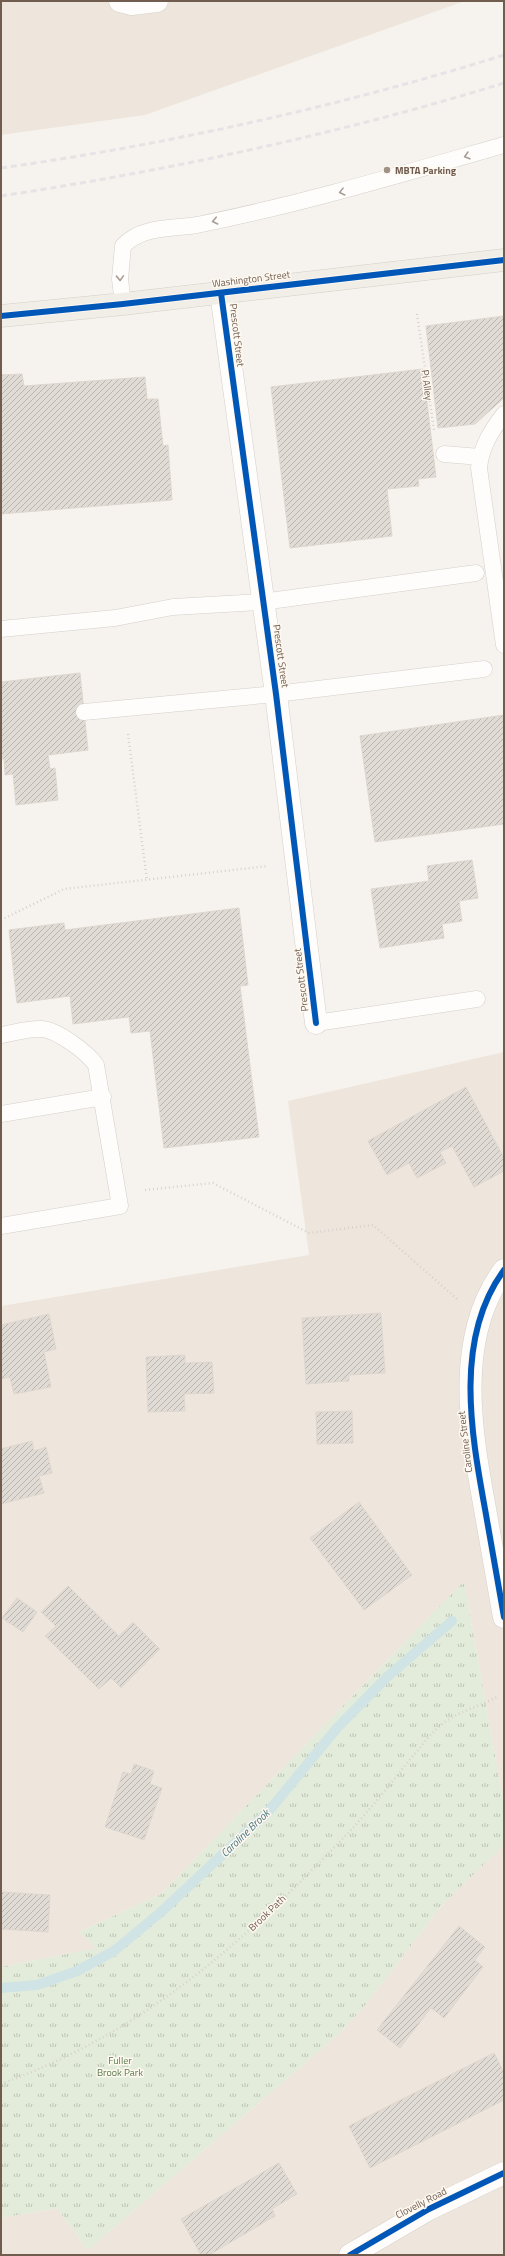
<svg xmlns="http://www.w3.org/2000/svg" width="505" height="2256" font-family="'Titillium Web',sans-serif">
	<defs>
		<pattern id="park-tufts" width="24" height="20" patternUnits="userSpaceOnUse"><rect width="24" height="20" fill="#e3ecda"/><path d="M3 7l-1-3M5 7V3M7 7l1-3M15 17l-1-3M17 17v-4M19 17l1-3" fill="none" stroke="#bcc2b3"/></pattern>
		<pattern id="building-hatch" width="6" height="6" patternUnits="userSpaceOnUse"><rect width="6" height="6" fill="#e1dbd5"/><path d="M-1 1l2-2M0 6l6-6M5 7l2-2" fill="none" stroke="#bbb5af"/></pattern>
	</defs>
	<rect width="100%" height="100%" fill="#f6f3ee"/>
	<!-- residential -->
	<g fill="#eee6dc">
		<polygon points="1,1 465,1 145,115 1,135"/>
		<polygon points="504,1052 504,1807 464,1581 161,1894 79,1932 97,1948 1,1967 1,1306 309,1255 288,1101"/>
		<polygon points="504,1845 504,2255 1,2255 1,2218 57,2208 88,2250 340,2033 366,2004 442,1905"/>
	</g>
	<!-- park -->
	<polygon fill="url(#park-tufts)" points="464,1581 504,1807 504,1845 442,1905 366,2004 340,2033 88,2250 57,2208 1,2218 1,1967 96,1948 79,1932 161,1894"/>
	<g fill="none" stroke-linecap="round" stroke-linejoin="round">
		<!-- stream -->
		<polyline stroke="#d0e3e5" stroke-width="10" points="1,1988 37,1985 77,1971 114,1951 161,1912 268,1812 337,1728 387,1677 452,1621"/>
	</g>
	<!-- building -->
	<g fill="url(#building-hatch)" stroke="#ded7d0">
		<polygon points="504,316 504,398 475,424 438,428 426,326"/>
		<polygon points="423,369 436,477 418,479 419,486 387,489 392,536 290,548 271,387"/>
		<polygon points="22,374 24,386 145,377 147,399 158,399 163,446 168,445 172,500 1,514 1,375"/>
		<polygon points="80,673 88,750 48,755 50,769 55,768 58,800 16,805 13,774 5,775 4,759 1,759 1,682"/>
		<polygon points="504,715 504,824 375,842 360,736"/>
		<polygon points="472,860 478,898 459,901 462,921 442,924 444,938 380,948 371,889 429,881 427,866"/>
		<polygon points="239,908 248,985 240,986 259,1137 164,1148 150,1031 131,1033 129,1017 73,1024 70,996 17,1003 9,930 64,923 65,930"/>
		<polygon points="466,1087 504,1158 504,1171 474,1187 452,1146 440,1152 446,1163 417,1178 409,1163 387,1175 368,1141"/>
		<polygon points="381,1313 385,1373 349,1375 349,1381 306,1384 302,1318"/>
		<polygon points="49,1314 56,1349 44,1352 51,1387 14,1394 10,1377 1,1379 1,1325"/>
		<polygon points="185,1355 185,1363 212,1362 214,1393 184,1394 185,1411 148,1412 146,1357"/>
		<polygon points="352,1411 353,1443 317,1444 316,1412"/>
		<polygon points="32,1441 34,1451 46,1447 52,1473 39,1476 44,1493 1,1504 1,1449"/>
		<polygon points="359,1502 412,1575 364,1610 310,1538"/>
		<polygon points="68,1586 119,1636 133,1622 160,1649 121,1688 111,1678 99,1689 45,1636 56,1626 41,1612"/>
		<polygon points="17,1598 37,1612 23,1632 2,1618"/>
		<polygon points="134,1764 154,1771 150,1784 162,1788 144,1840 105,1827 123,1772 131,1774"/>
		<polygon points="1,1892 50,1895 48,1932 1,1929"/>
		<polygon points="459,1926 485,1947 475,1960 483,1967 444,2018 431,2008 400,2048 377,2030"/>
		<polygon points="494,2053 504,2073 504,2100 370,2168 349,2126"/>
		<polygon points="279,2163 297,2194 272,2209 275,2216 209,2255 201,2255 181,2219"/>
	</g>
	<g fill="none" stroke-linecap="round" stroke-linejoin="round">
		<!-- service casing -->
		<g stroke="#d4cfc9" stroke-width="17">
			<g id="service">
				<path d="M123 304 120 279 123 246C141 226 172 229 197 225 301 204 402 174 504 145"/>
				<path d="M504 414C491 431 481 447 479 468L504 645"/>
				<polyline points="444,454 480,457"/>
				<polyline points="1,629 115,618 173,607 262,602 476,573"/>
				<polyline points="84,712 276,694 484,669"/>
				<polyline points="316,1023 477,999"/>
				<path d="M1 1035C14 1033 28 1028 42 1029 57 1030 87 1052 96 1065L120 1206 1 1226"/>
				<polyline points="1,1114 103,1097"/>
			</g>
		</g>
		<!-- minor casing -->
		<g stroke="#d4cfc9" stroke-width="23">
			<g id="minor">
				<polyline points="120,1 132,4 157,1"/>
				<polyline points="221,293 276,694 316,1023"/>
				<path d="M504 1270C454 1338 471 1432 485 1509 491 1545 498 1581 504 1617"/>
				<polyline points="350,2255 429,2209 504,2173"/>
			</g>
		</g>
		<!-- primary casing -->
		<g stroke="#d4cec8" stroke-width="23">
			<polyline id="primary" points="1,316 123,304 504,260"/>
		</g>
		<!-- path -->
		<g stroke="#d7d1cd" stroke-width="2.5" stroke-dasharray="1 3" stroke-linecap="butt">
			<polyline points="417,314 434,430"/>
			<polyline points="128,734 147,880"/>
			<polyline points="1,920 64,889 268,866"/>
			<polyline points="145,1190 213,1183 309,1233 373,1225 457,1299"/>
			<path d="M1 2084C146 2031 243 1943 348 1833 371 1809 391 1783 412 1757 423 1745 432 1731 445 1722 460 1711 480 1706 497 1697"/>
		</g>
		<!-- service -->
		<use href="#service" stroke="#fefdfc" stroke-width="16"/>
		<!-- minor -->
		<use href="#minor" stroke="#fefdfc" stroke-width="22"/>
		<!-- primary -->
		<use href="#primary" stroke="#f1ede7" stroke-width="22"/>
		<!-- rail -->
		<g stroke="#e5e3e6" stroke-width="3" stroke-dasharray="6 4" stroke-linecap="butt">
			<path d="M1 168C170 144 341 106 504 55"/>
			<path d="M1 196C171 170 339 134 504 83"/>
		</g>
		<!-- cycleway casing -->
		<g stroke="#fdf8f0" stroke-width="8">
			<g id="cycleway">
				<polyline points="221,293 276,694 316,1023"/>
				<polyline points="1,316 123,304 504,260"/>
				<path d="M504 1270C454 1338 471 1432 485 1509 491 1545 498 1581 504 1617"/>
				<polyline points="350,2255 429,2209 504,2173"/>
			</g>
		</g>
		<!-- cycleway -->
		<use href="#cycleway" stroke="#0057b8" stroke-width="6"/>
	</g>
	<!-- one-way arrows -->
	<defs><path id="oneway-chevron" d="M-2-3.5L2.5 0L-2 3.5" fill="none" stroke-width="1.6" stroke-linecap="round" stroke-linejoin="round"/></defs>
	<g stroke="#a99d95">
		<use href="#oneway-chevron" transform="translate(467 156) rotate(164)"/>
		<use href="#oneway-chevron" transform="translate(342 192) rotate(166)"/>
		<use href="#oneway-chevron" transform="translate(215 221) rotate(168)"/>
		<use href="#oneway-chevron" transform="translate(120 278) rotate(88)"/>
	</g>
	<!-- markers -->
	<circle fill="#a09287" stroke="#fdf8f0" stroke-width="1.5" cx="387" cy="170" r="4"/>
	<g text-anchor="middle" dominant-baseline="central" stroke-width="3" stroke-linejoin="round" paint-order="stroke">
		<!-- poi labels -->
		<g font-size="10" font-weight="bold" fill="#715d50" stroke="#fdf8f0" text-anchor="start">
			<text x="395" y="170">MBTA Parking</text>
		</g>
		<!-- street labels -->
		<g font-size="10" fill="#715d50" stroke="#fdf8f0">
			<text transform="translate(251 279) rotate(-7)">Washington Street</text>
			<text transform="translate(237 335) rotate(83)">Prescott Street</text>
			<text transform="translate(427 385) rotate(82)">Pi Alley</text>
			<text transform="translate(281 656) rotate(82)">Prescott Street</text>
			<text transform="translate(301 980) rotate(-97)">Prescott Street</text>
			<text transform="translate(465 1442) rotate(-97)">Caroline Street</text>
			<text transform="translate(267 1913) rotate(-44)">Brook Path</text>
			<text transform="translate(421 2203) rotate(-27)">Clovelly Road</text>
		</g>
		<!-- park labels -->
		<g font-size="10" fill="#597b4d" stroke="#fdf8f0">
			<text x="120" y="2060">Fuller<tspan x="120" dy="12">Brook Park</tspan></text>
		</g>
		<!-- water labels -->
		<g font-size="11" font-style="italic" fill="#4c7782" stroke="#fdf8f0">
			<text transform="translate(245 1833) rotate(-44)">Caroline Brook</text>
		</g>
	</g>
	<!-- border -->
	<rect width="505" height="2256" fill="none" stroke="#715d50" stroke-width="4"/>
</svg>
